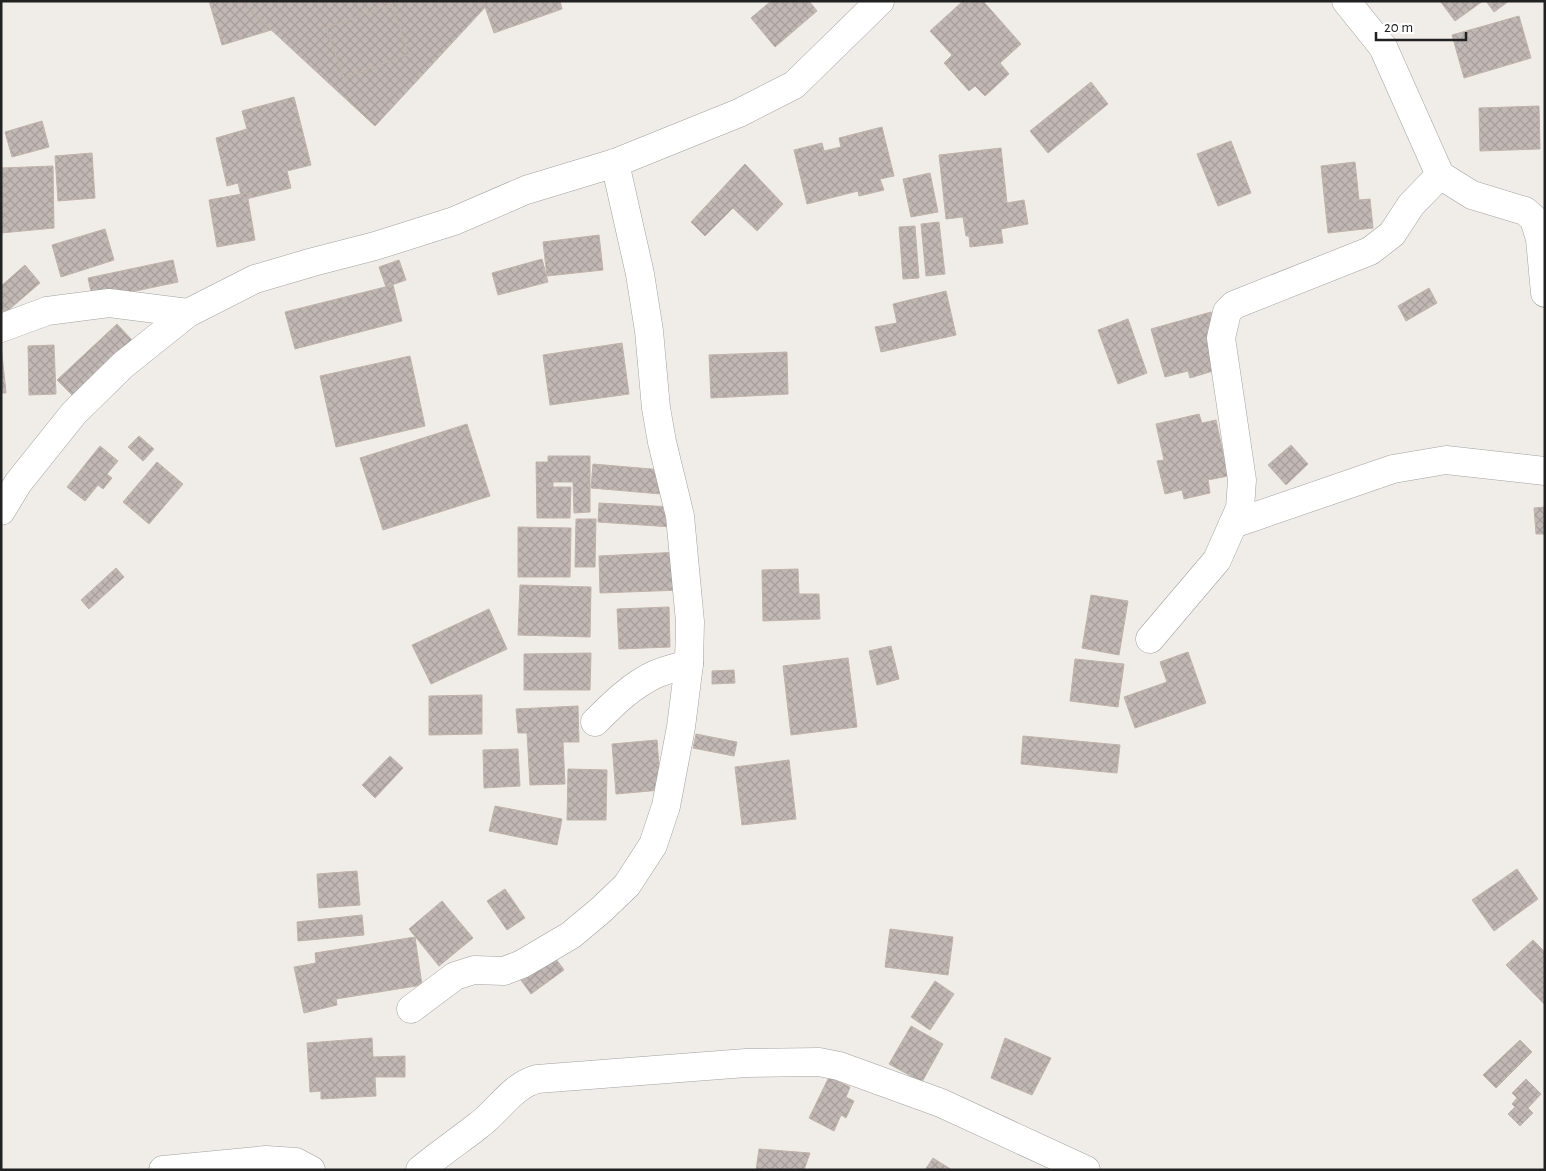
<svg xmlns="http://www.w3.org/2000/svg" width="1546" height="1171" font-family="'Alegreya Sans',sans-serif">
	<defs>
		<pattern id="building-cross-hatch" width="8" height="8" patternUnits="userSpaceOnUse" patternTransform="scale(1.25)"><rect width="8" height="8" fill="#c1b8b5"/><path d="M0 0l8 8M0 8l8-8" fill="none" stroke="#a69e9b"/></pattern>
	</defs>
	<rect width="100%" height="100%" fill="#f0ede8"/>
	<!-- building -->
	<g fill="url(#building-cross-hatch)" stroke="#c1b3ab">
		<polygon points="209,1 285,1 291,24 222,45"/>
		<polygon points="240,1 491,1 375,126"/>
		<polygon points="483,1 560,1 562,9 494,33"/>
		<polygon points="771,1 809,1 817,11 775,47 751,18"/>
		<polygon points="963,1 983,1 1021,44 1000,63 1009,74 985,96 975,86 969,91 944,63 952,55 930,31"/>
		<polygon points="1440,1 1483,1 1455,21"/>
		<polygon points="1486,1 1509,1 1494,12"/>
		<polygon points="391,4 409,54 344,78 326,28"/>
		<polygon points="1519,16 1531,58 1464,78 1452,35"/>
		<polygon points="1091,82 1108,104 1048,153 1030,131"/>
		<polygon points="294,97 311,165 287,171 291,188 242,200 238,183 227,186 216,138 247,129 242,111"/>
		<polygon points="1539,106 1540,149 1480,151 1479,108"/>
		<polygon points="42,121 49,147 12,157 5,132"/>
		<polygon points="882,127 894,176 880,179 884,190 859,196 858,191 807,204 794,150 822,143 824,151 841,147 839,138"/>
		<polygon points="1231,141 1251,193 1218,206 1197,154"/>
		<polygon points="1001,148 1007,203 1024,200 1028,224 1001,229 1003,243 970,247 969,236 966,236 963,217 946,219 939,155"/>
		<polygon points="92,153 95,198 58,201 55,156"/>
		<polygon points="1355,162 1359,200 1370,199 1373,228 1328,233 1321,166"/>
		<polygon points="745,164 783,204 757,231 733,208 705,236 691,222"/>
		<polygon points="53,166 54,228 1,233 1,168"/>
		<polygon points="930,173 938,212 911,217 903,179"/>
		<polygon points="247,193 255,240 217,247 209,200"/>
		<polygon points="939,222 945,274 926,276 921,224"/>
		<polygon points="915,226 919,278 903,279 899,227"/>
		<polygon points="105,229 114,260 61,277 52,245"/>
		<polygon points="599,235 603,270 547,276 543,242"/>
		<polygon points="542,259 548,282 498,295 492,273"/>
		<polygon points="173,260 178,282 93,300 88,278"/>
		<polygon points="399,260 406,280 386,287 379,267"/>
		<polygon points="25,265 40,283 5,313 1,308 1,286"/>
		<polygon points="393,285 402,321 295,349 285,312"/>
		<polygon points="1429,288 1437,303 1406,321 1398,306"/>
		<polygon points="946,291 956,335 881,352 875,327 897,323 893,304"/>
		<polygon points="1211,312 1216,328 1231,352 1210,359 1213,371 1190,378 1188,371 1165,377 1151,329"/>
		<polygon points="1128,319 1147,373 1118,384 1098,330"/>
		<polygon points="117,324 132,340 73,396 57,380"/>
		<polygon points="622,343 629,394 550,405 543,355"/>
		<polygon points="1,345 6,393 1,393"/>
		<polygon points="54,345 56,394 29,395 28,346"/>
		<polygon points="787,352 788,394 711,398 709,355"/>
		<polygon points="410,356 425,426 336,447 320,376"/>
		<polygon points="1199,414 1202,423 1216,420 1228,476 1208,480 1210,493 1184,499 1182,490 1165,494 1157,461 1164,460 1156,424"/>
		<polygon points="467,424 490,496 383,530 360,458"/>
		<polygon points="139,436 154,449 143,461 128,447"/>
		<polygon points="1291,445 1308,464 1286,485 1268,465"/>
		<polygon points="100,446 118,461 107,474 112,478 103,489 98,485 85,501 67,487"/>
		<polygon points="548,456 590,456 590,512 574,513 573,482 553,482 553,487 571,487 570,518 537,518 536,462 548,462"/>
		<polygon points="157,462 183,484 149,524 123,502"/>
		<polygon points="593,464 663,470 661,494 591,488"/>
		<polygon points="599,503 673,507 672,527 598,522"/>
		<polygon points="1545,507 1545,534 1536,534 1534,508"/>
		<polygon points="576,519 596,519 595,567 575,567"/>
		<polygon points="518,527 571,528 570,577 518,577"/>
		<polygon points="680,552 682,590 600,593 599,556"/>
		<polygon points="116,568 124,577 89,609 81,600"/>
		<polygon points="798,569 799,594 819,594 820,619 763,621 762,570"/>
		<polygon points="520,585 591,587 590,637 518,635"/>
		<polygon points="1091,595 1128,601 1119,655 1082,648"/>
		<polygon points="669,607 670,647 619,649 617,609"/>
		<polygon points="489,609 507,649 431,684 412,645"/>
		<polygon points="891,646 899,679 877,685 869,651"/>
		<polygon points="1188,652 1206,703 1135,728 1124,697 1167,682 1160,662"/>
		<polygon points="591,653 590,690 524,690 524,654"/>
		<polygon points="848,658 857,727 791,735 783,666"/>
		<polygon points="1075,659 1124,664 1118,707 1070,701"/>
		<polygon points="734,670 735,683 712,684 712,671"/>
		<polygon points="482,695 482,734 429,735 429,696"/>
		<polygon points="578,706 579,742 563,742 565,784 530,785 527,733 518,733 516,709"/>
		<polygon points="696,734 737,742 734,756 693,748"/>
		<polygon points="1023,736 1120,745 1117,773 1021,764"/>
		<polygon points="657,740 661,790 616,794 612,744"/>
		<polygon points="518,749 520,786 484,788 483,750"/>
		<polygon points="390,756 403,768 375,798 362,785"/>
		<polygon points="789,760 796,819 742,825 735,767"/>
		<polygon points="568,769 607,770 606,820 567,820"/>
		<polygon points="495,806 562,819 557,845 489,831"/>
		<polygon points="1517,869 1538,899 1494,931 1472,900"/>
		<polygon points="357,871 360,905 319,908 317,874"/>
		<polygon points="505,889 525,918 507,930 487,901"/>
		<polygon points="442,901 473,938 439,966 409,929"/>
		<polygon points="362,915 364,935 298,941 297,922"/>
		<polygon points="890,929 953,937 948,975 885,967"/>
		<polygon points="415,937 422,985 336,999 337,1005 304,1013 294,967 316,963 315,953"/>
		<polygon points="540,937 564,970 531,994 507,961"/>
		<polygon points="1533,940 1545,952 1545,1005 1506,965"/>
		<polygon points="935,981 954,994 930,1030 911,1017"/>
		<polygon points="911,1026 943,1044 922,1082 889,1064"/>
		<polygon points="372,1038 373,1057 405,1056 405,1077 375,1077 376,1096 321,1099 321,1091 310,1092 307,1043"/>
		<polygon points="1005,1038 1051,1058 1032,1095 991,1078"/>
		<polygon points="1520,1040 1532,1052 1496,1088 1483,1075"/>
		<polygon points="829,1077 850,1087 846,1097 854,1101 846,1118 841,1115 834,1131 809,1118"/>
		<polygon points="1526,1079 1541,1094 1528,1108 1533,1113 1520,1126 1508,1114 1515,1107 1512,1104 1517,1098 1512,1093"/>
		<polygon points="759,1149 810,1153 804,1170 756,1170"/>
		<polygon points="933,1158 952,1170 925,1170"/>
	</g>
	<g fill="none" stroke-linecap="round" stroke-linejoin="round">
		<!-- minor casing -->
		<g stroke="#a2a2a2" stroke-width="29">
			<g id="minor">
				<polyline points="1440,175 1472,195 1525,211 1534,219 1540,239 1545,293"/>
				<polyline points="1,328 47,311 109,303 188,313"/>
				<polyline points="1,511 18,483 74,413 123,365 188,313 255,279 313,262 375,246 454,221 526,190 615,163 739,113 794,85 880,1"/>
				<polyline points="1233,524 1393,469 1446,460 1545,471"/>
				<polyline points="1150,639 1217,560 1240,508 1242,480 1221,338 1227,312 1234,305 1370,251 1392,234 1411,205 1440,175 1383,47 1346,1"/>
				<path d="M595 722C613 704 632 685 656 674 666 670 678 667 689 664"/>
				<polyline points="411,1009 455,976 474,970 504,971 522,964 571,935 601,910 627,885 653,845 666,806 681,727 689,664 690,622 680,516 662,442 656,408 649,331 640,274 615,163"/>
				<polyline points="163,1170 266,1160 296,1162 311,1170"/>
				<path d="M420 1170C439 1154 460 1140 479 1125 499 1110 512 1086 537 1079L746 1063 819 1062 839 1066 941 1103 1086 1170"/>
			</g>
		</g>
		<!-- minor -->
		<use href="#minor" stroke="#fff" stroke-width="28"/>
	</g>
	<!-- border -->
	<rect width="1546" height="1171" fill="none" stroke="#212121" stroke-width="5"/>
	<!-- scale -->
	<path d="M1376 32v8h90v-8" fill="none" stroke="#212121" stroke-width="2.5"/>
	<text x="1384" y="32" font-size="15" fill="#212121" stroke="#ffffff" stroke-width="4" paint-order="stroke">20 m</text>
</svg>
